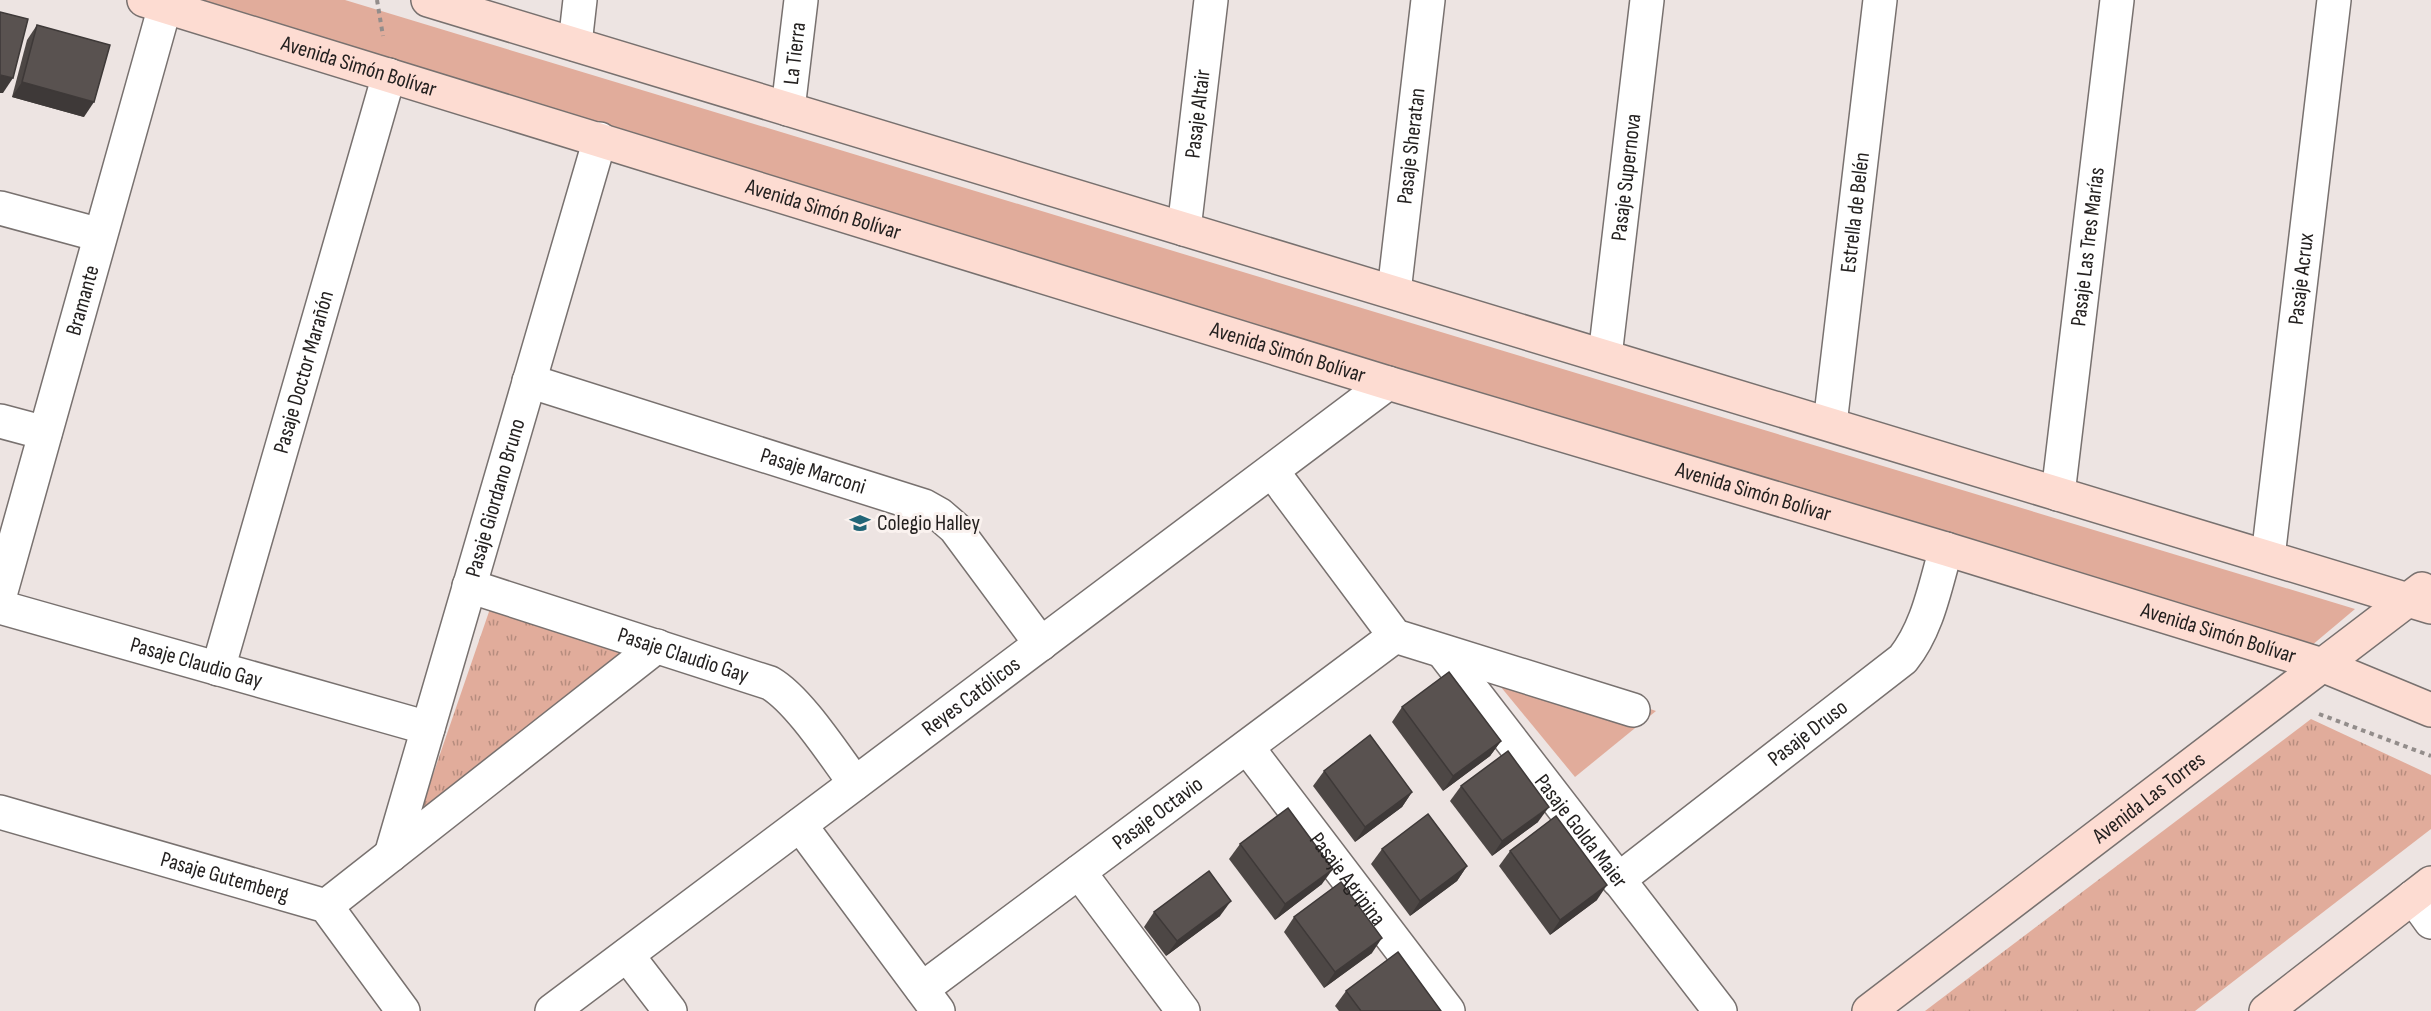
<svg xmlns="http://www.w3.org/2000/svg" width="2431" height="1011" font-family="'Sofia Sans Condensed',sans-serif">
	<defs>
		<pattern id="park-tufts" width="24" height="20" patternUnits="userSpaceOnUse" patternTransform="scale(1.5)"><rect width="24" height="20" fill="#e1ac9b"/><path d="M3 7l-1-3M5 7V3M7 7l1-3M15 17l-1-3M17 17v-4M19 17l1-3" fill="none" stroke="#b68c7e"/></pattern>
	</defs>
	<rect width="100%" height="100%" fill="#ede4e2"/>
	<!-- grass -->
	<g fill="#e1ac9b">
		<polygon points="190,0 345,0 2355,609 2311,646"/>
		<polygon points="1468,647 1656,711 1575,777"/>
	</g>
	<!-- park -->
	<g fill="url(#park-tufts)">
		<polygon points="493,600 629,648 416,824"/>
		<polygon points="2311,719 2431,775 2431,829 2195,1011 1925,1011"/>
	</g>
	<g fill="none" stroke-linecap="round" stroke-linejoin="round">
		<!-- street casing -->
		<g stroke="#78716f" stroke-width="36">
			<g id="street">
				<polyline points="575,44 580,0"/>
				<path id="s1" d="M788 109 801 0"/>
				<polyline points="0,208 100,235"/>
				<path id="s2" d="M1184 229 1211 0"/>
				<path id="s3" d="M1394 292 1428 0"/>
				<path id="s4" d="M1605 356 1647 0"/>
				<path id="s5" d="M529 381 924 506 940 515 955 528 1041 644"/>
				<polyline points="0,421 45,433"/>
				<path id="s6" d="M1830 424 1880 0"/>
				<polyline points="1272,471 1395,636 1633,710"/>
				<path id="s7" d="M2058 494 2117 0"/>
				<path id="s8" d="M2268 557 2334 0"/>
				<path id="s9" d="M469 586 770 683C799 700 834 755 855 783"/>
				<path id="s10" d="M0 595 165 6"/>
				<path id="s11" d="M0 607 428 728"/>
				<path id="s12" d="M1443 652 1720 1011"/>
				<path id="s13" d="M218 669 389 75"/>
				<path id="s14" d="M1247 747 1448 1011"/>
				<path id="s15" d="M0 812 326 906 403 1011"/>
				<polyline points="800,825 938,1011"/>
				<path id="s16" d="M391 855 600 139"/>
				<polyline points="1079,872 1183,1011"/>
				<path id="s17" d="M1618 880 1903 659C1928 628 1935 586 1946 549"/>
				<polyline points="2413,897 2431,922"/>
				<polyline points="326,906 657,646"/>
				<polyline points="627,955 670,1011"/>
				<path id="s18" d="M922 989 1395 636"/>
				<path id="s19" d="M552 1011 1388 383"/>
			</g>
		</g>
		<!-- secondary casing -->
		<g stroke="#78716f" stroke-width="36">
			<g id="secondary">
				<path id="s20" d="M144 0 1388 383 1946 549 2284 653 2322 665 2431 710"/>
				<polyline points="428,0 2431,607"/>
				<path id="s21" d="M1869 1011 2422 589"/>
				<polyline points="2266,1011 2431,883"/>
			</g>
		</g>
		<!-- path -->
		<g stroke="#938d8b" stroke-width="4" stroke-dasharray="4.5 4.5" stroke-linecap="butt">
			<polyline points="377,0 383,36"/>
			<polyline points="2319,714 2431,756"/>
		</g>
		<!-- street -->
		<use href="#street" stroke="#fff" stroke-width="33"/>
		<!-- secondary -->
		<use href="#secondary" stroke="#fddcd2" stroke-width="33"/>
	</g>
	<!-- wall -->
	<g fill="#4d4745">
		<polygon points="37,25 84,117 12,97 27,40"/>
		<polygon points="1402,707 1501,741 1490,756 1443,791 1392,722"/>
		<polygon points="1324,771 1412,792 1402,807 1355,842 1313,786"/>
		<polygon points="1461,786 1538,822 1492,856 1450,801"/>
		<polygon points="1240,844 1322,884 1275,920 1229,859"/>
		<polygon points="1382,849 1467,866 1457,881 1410,916 1371,864"/>
		<polygon points="1510,851 1597,900 1550,935 1499,866"/>
		<polygon points="1154,912 1220,916 1166,956 1144,927"/>
		<polygon points="1294,917 1372,953 1324,988 1284,932"/>
		<polygon points="1346,991 1441,1011 1339,1011 1335,1006"/>
	</g>
	<!-- shaded-wall -->
	<g fill="#3e3938">
		<polygon points="0,75 13,78 3,93 0,93"/>
		<polygon points="22,82 94,102 84,117 12,97"/>
		<polygon points="1501,741 1490,756 1443,791 1453,776"/>
		<polygon points="1412,792 1402,807 1355,842 1365,827"/>
		<polygon points="1549,807 1538,822 1492,856 1502,841"/>
		<polygon points="1467,866 1457,881 1410,916 1420,901"/>
		<polygon points="1333,869 1322,884 1275,920 1285,904"/>
		<polygon points="1607,885 1597,900 1550,935 1560,920"/>
		<polygon points="1231,901 1220,916 1166,956 1177,941"/>
		<polygon points="1382,938 1372,953 1324,988 1335,972"/>
	</g>
	<!-- building -->
	<g fill="#595250" stroke="#3e3938" stroke-width="1.5">
		<polygon points="0,12 28,19 13,78 0,75"/>
		<polygon points="37,25 110,45 94,102 22,82"/>
		<polygon points="1449,672 1501,741 1453,776 1402,707"/>
		<polygon points="1370,735 1412,792 1365,827 1324,771"/>
		<polygon points="1508,751 1549,807 1502,841 1461,786"/>
		<polygon points="1288,808 1333,869 1285,904 1240,844"/>
		<polygon points="1428,814 1467,866 1420,901 1382,849"/>
		<polygon points="1556,816 1607,885 1560,920 1510,851"/>
		<polygon points="1209,871 1231,901 1177,941 1154,912"/>
		<polygon points="1341,882 1382,938 1335,972 1294,917"/>
		<polygon points="1398,952 1441,1011 1361,1011 1346,991"/>
	</g>
	<!-- icons -->
	<defs>
		<g id="school-bare" transform="scale(1.62)"><path d="M0-5L7-2L0 1L-7-2ZM-4 1L0 2.5L4 1V4Q0 6-4 4Z" fill="#216577" stroke="#faf2ef" stroke-width="2.5" paint-order="stroke"/></g>
	</defs>
	<g fill-rule="evenodd">
		<use href="#school-bare" x="860" y="523"/>
	</g>
	<g text-anchor="middle" dominant-baseline="central" stroke-width="6" stroke-linejoin="round" paint-order="stroke">
		<!-- street labels -->
		<g font-size="22" fill="#242120" stroke="#faf2ef">
			<text stroke="none"><textPath href="#s1" startOffset="56">La Tierra</textPath></text>
			<text stroke="none"><textPath href="#s20" startOffset="225">Avenida Simón Bolívar</textPath></text>
			<text stroke="none"><textPath href="#s2" startOffset="116">Pasaje Altair</textPath></text>
			<text stroke="none"><textPath href="#s3" startOffset="147">Pasaje Sheratan</textPath></text>
			<text stroke="none"><textPath href="#s4" startOffset="180">Pasaje Supernova</textPath></text>
			<text stroke="none"><textPath href="#s20" startOffset="711">Avenida Simón Bolívar</textPath></text>
			<text stroke="none"><textPath href="#s6" startOffset="213">Estrella de Belén</textPath></text>
			<text stroke="none"><textPath href="#s7" startOffset="249">Pasaje Las Tres Marías</textPath></text>
			<text stroke="none"><textPath href="#s8" startOffset="280">Pasaje Acrux</textPath></text>
			<text stroke="none"><textPath href="#s10" startOffset="306">Bramante</textPath></text>
			<text stroke="none"><textPath href="#s20" startOffset="1197">Avenida Simón Bolívar</textPath></text>
			<text stroke="none"><textPath href="#s13" startOffset="309">Pasaje Doctor Marañón</textPath></text>
			<text stroke="none"><textPath href="#s5" startOffset="298">Pasaje Marconi</textPath></text>
			<text stroke="none"><textPath href="#s20" startOffset="1683">Avenida Simón Bolívar</textPath></text>
			<text stroke="none"><textPath href="#s16" startOffset="372">Pasaje Giordano Bruno</textPath></text>
			<text stroke="none"><textPath href="#s20" startOffset="2169">Avenida Simón Bolívar</textPath></text>
			<text stroke="none"><textPath href="#s9" startOffset="225">Pasaje Claudio Gay</textPath></text>
			<text stroke="none"><textPath href="#s11" startOffset="204">Pasaje Claudio Gay</textPath></text>
			<text stroke="none"><textPath href="#s19" startOffset="524">Reyes Católicos</textPath></text>
			<text stroke="none"><textPath href="#s17" startOffset="240">Pasaje Druso</textPath></text>
			<text stroke="none"><textPath href="#s21" startOffset="352">Avenida Las Torres</textPath></text>
			<text stroke="none"><textPath href="#s18" startOffset="294">Pasaje Octavio</textPath></text>
			<text stroke="none"><textPath href="#s12" startOffset="226">Pasaje Golda Maier</textPath></text>
			<text stroke="none"><textPath href="#s15" startOffset="234">Pasaje Gutemberg</textPath></text>
			<text stroke="none"><textPath href="#s14" startOffset="166">Pasaje Agripina</textPath></text>
		</g>
		<!-- poi labels -->
		<g font-size="22" fill="#242120" stroke="#faf2ef" text-anchor="start">
			<text x="877" y="523">Colegio Halley</text>
		</g>
	</g>
</svg>
